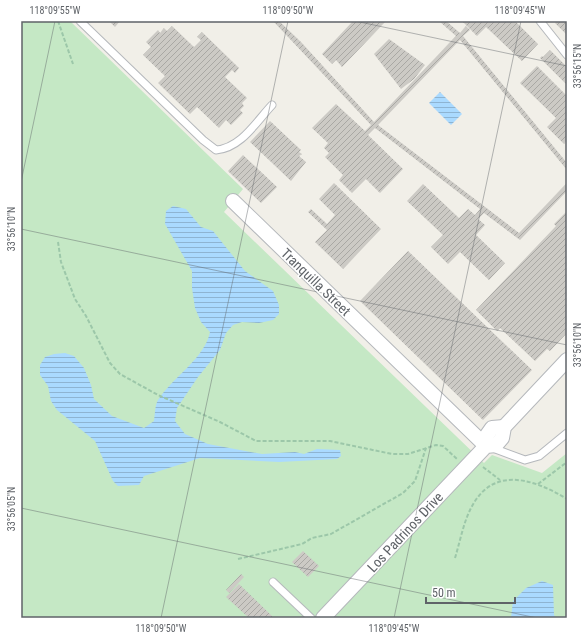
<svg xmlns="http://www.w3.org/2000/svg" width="588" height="639" font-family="'Roboto Condensed',sans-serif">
	<defs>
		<pattern id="water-rules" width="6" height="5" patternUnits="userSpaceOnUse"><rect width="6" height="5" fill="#aadaff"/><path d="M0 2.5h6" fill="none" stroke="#8eb4d2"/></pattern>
		<pattern id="building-hatch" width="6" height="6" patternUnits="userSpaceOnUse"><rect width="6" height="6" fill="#cccac5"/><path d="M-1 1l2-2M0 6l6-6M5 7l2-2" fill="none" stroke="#a9a8a4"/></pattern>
	</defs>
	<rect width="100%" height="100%" fill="#f1efe8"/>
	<!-- grass -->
	<polygon fill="#c5e8c5" points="21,21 70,21 243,189 224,212 484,463 492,455 542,473 567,453 567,618 21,618"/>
	<!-- water -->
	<g fill="url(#water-rules)">
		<polygon points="440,92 462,114 451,125 429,103"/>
		<path d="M173 206 186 209 201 227 213 231 245 271 273 291 279 305V314L273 320 259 323 242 322 233 325 226 333 220 350 198 377 177 408 175 421 185 434 208 444 262 454 295 452 304 454 317 449 340 450 341 456 337 459 279 462 200 458 144 476 139 485 118 486 113 481 95 441 57 410 51 401 48 386 40 375V365L45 357 54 354 65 353 74 356 84 368 91 385 94 399 112 416 144 428 154 421C155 414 155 405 158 400 173 377 205 358 210 332L201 322 195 308 192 288V271L165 224 166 211Z"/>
		<polygon points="542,581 553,585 554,615 556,618 511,618 513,601 526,588"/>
	</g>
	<!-- building -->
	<g fill="url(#building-hatch)">
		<polygon points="109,21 120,21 115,27"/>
		<polygon points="273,21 279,21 301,42 374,122 456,36 439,21 446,21 460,33 466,26 470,30 463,36 567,163 567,170 460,40 378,125 519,233 567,183 567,191 520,240 484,213 478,219 485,225 476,235 505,263 489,280 460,252 448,264 431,247 443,235 407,201 423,184 459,218 468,209 475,215 480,209 375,128 368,135 403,169 380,193 366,179 352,193 339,180 343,175 325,157 329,153 324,148 328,143 312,128 336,104 365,131 371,125"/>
		<polygon points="353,21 386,21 342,67 336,60 332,64 322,54"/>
		<polygon points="462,21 515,21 538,44 522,61 486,27 477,36"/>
		<polygon points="557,21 567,21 567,35 555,23"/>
		<polygon points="172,26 194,47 201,40 197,37 202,32 239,68 235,73 232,70 225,77 247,98 242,103 244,106 240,110 243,113 231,125 226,120 219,128 197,107 190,114 158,83 165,76 143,55 151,47 146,42 158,30 160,33 164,28 167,31"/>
		<polygon points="389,39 425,65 414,79 401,89 374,54"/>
		<polygon points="550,50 567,67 567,85 540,58 542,56 543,57"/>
		<polygon points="537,66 567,96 567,140 564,144 547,127 556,118 520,83"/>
		<polygon points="270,121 301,150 299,152 302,154 299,156 306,162 291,181 250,142"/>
		<polygon points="243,155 277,187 261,203 228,171"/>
		<polygon points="334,183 381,229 343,269 315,242 327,230 308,212 311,209 327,224 335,215 319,199"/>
		<polygon points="567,211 567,333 550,351 547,349 535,361 500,328 497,331 476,310 556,226 554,224"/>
		<polygon points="408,251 532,370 483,420 360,301"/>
		<polygon points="303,551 319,566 308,577 292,562"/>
		<polygon points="241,574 244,577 229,593 226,590"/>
		<polygon points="239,584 273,617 272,618 249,618 226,597"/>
	</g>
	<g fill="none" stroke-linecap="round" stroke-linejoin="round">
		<!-- lane casing -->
		<g stroke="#b5b8bc" stroke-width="9">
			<g id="lane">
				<path d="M80 21 203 140 216 150C241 148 256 122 272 105"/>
				<polyline points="540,21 567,55"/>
				<polyline points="490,447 525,460 539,456 567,433"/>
				<polyline points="273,582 311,618"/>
			</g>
		</g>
		<!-- street casing -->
		<g stroke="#b5b8bc" stroke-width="16">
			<g id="street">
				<polyline points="233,201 486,446"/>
				<polyline points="486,446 487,435 492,428 504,427"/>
				<polyline points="323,618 486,446 496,445 502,438 504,427 567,360"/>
			</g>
		</g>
		<!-- path -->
		<g stroke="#9cc7a9" stroke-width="2" stroke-dasharray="4 2" stroke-linecap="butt">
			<polyline points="58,21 73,64"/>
			<polyline points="58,242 61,262 75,299 86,316 110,363 120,374 158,395 220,422 256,441 330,441 392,454 408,454 436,445 443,446 457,459"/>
			<polyline points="483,467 500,480"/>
			<polyline points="538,484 567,462"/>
			<path d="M455 558C459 545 462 530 467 517 487 465 529 476 567 499"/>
			<polyline points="238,559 302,544 312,538 331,534 403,493 415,481 426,448"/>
		</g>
		<!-- lane -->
		<use href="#lane" stroke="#fff" stroke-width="7"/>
		<!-- street -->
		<use href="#street" stroke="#fff" stroke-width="14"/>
	</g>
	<!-- ticks -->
	<path fill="none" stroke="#5f6368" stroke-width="1" stroke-opacity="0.45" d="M355 21 567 66M21 182 55 21M21 229 567 345M21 508 537 618M161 618 288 21M394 618 521 21"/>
	<g text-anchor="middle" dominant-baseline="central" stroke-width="3" stroke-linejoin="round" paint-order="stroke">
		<!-- street labels -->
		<g font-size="14" fill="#5f6368" stroke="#fff">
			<text transform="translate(316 282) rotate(44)">Tranquilla Street</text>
			<text transform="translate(405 532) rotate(-47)">Los Padrinos Drive</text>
		</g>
	</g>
	<!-- border -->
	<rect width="588" height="639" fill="none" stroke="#ffffff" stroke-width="44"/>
	<!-- scale -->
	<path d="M426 597v6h89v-6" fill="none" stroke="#5f6368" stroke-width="2"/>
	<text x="432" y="597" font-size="12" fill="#5f6368" stroke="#ffffff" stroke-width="3" paint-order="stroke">50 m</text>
	<rect x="22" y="22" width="544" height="595" fill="none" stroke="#5f6368" stroke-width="1.5"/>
	<g font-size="10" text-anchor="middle" fill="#5f6368">
		<text x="55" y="14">118°09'55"W</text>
		<text x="288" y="14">118°09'50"W</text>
		<text x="520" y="14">118°09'45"W</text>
		<text transform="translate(577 66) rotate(-90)" y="4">33°56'15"N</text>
		<text transform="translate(11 229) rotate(-90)" y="4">33°56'10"N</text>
		<text transform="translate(577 345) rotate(-90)" y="4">33°56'10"N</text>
		<text transform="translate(11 509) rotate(-90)" y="4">33°56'05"N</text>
		<text x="161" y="632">118°09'50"W</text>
		<text x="394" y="632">118°09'45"W</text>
	</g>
</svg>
